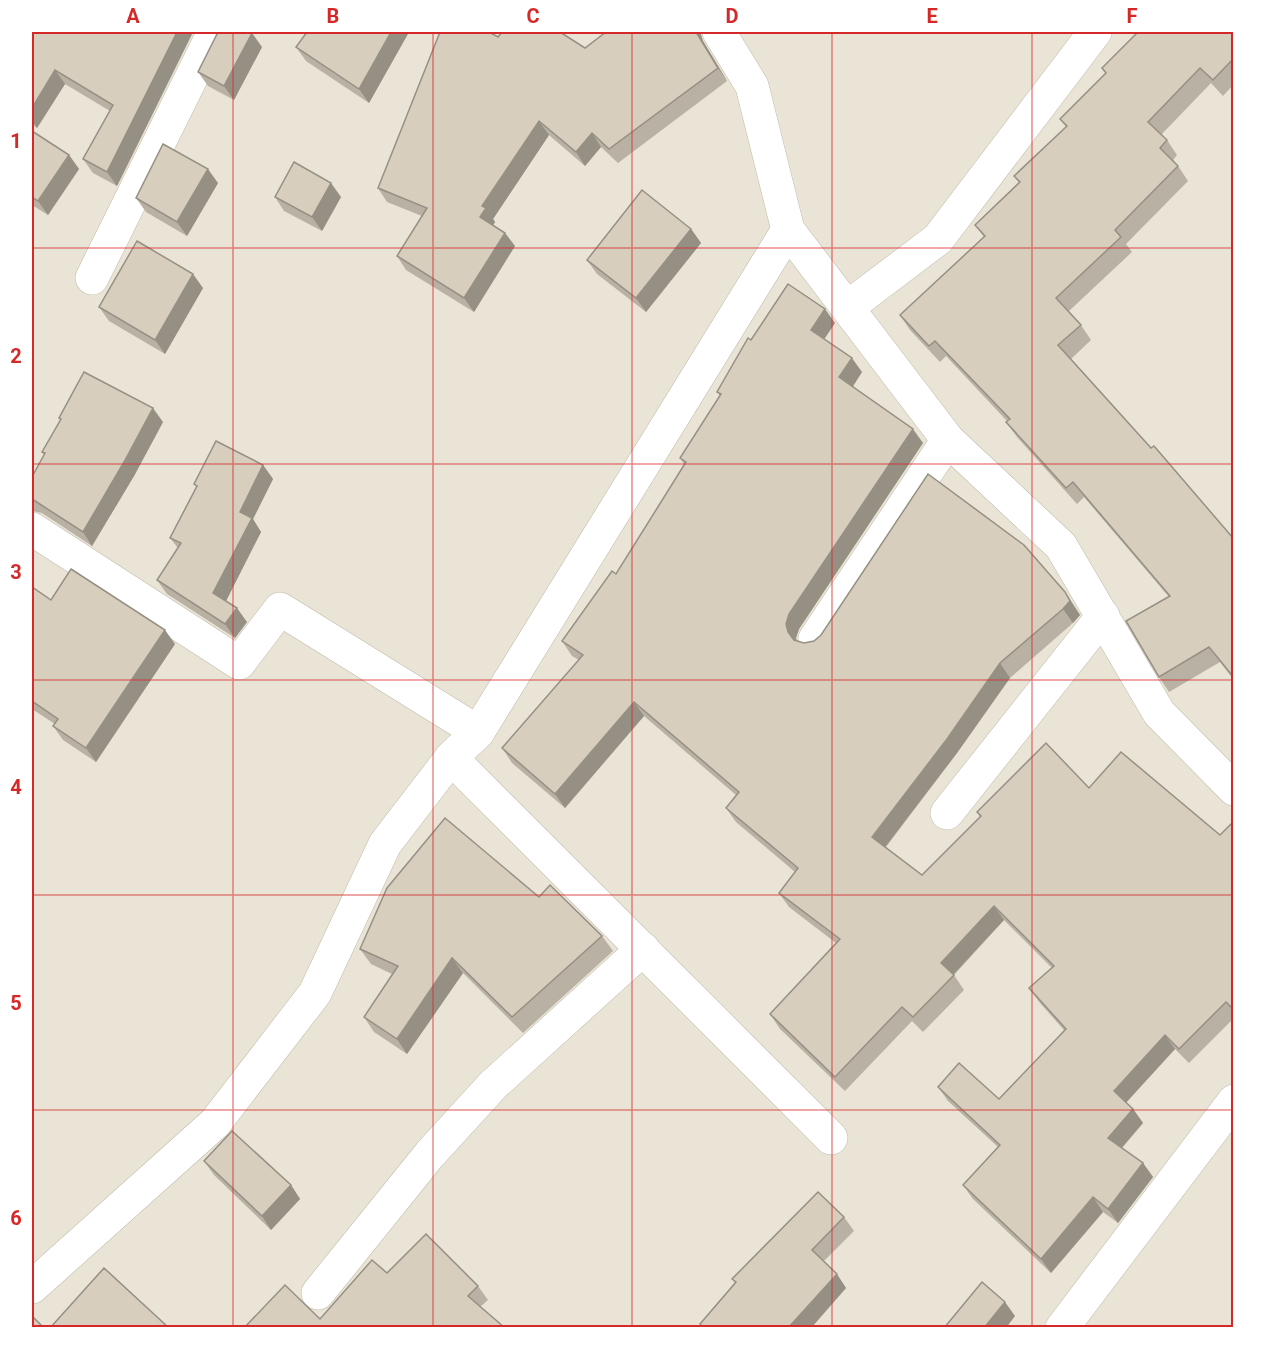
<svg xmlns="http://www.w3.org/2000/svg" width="1265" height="1359" font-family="Roboto,sans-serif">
	<rect width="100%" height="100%" fill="#f5f2e8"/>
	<!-- residential -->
	<rect fill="#e9e4d6" x="32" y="32" width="1201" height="1295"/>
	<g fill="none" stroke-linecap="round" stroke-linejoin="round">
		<!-- minor casing -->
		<g stroke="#c1baaa" stroke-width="34">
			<g id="minor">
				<polyline points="719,32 752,86 788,230 948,440 1061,546 1159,713 1234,789"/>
				<polyline points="92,278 214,32"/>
				<polyline points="848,307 938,239 1095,32"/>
				<polyline points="32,529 239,663 280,609 478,732"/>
				<polyline points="815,639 948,440"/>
				<polyline points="451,758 831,1138"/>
				<polyline points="947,813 1103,616"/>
				<polyline points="32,1287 215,1123 315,993 385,844 451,758 478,732 788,230"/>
				<polyline points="318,1293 430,1154 493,1085 643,949"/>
				<polyline points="1062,1328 1234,1101"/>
			</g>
		</g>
		<!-- minor -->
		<use href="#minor" stroke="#fff" stroke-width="33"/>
	</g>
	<!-- wall -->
	<g fill="#b9b1a3">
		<polygon points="32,32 193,32 117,186 93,173 83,159 110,111 65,84 37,128 32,124"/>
		<polygon points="409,32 369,103 306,61 296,47"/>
		<polygon points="700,32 703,41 727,81 618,163 601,147 585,166 549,135 493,219 495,222 493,225 505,233 515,246 474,312 406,270 397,256 422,216 387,202 378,188 498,37 585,48"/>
		<polygon points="1233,32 1233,85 1223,96 1211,83 1161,135 1167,140 1177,155 1173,160 1178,166 1188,181 1126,244 1132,252 1069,311 1081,325 1091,340 1071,359 1233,538 1233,679 1220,662 1169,692 1159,677 1169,597 1084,497 1077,504 1017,437 1006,422 1007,421 946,356 940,362 910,330 900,315 984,237 975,225 1019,183 1014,176 1066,127 1060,119 1106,73 1102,68"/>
		<polygon points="262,47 234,100 208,86 198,72"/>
		<polygon points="32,131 69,155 79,169 48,215 32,205"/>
		<polygon points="218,183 187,236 146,212 136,198"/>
		<polygon points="275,197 341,197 322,231 284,211"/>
		<polygon points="691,229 701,243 646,312 597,274 587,260"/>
		<polygon points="203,288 165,354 109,321 99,307"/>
		<polygon points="835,323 824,339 862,372 853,386 923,443 799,629 796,638 797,641 804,643 1065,592 1080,615 1073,623 1010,678 957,753 886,847 922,875 980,817 977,812 1089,788 1220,835 1233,822 1233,1019 1189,1063 1175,1049 1126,1102 1133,1109 1143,1123 1122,1148 1143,1163 1153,1177 1118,1223 1103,1212 1051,1273 973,1199 963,1185 998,1147 948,1101 938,1087 999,1099 1064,1030 1040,1003 1029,988 1052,968 1004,920 954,975 964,990 923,1032 912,1021 845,1091 780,1029 770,1014 836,943 789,907 779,893 795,872 736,822 726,808 736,795 644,716 565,808 512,763 502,748 579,660 572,656 562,641 616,574 684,464 680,458 720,396 717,392 751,340"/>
		<polygon points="59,418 163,422 134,476 92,546 42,513 32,511 32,477 44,455 42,452 60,420"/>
		<polygon points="263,465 273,479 253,519 261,532 226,601 247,622 235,638 167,594 157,580 178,548 170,538 196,487 194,484"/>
		<polygon points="32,587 51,600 175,644 96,762 63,740 53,726 55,724 32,709"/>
		<polygon points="539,897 602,936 613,951 523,1033 463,973 407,1054 374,1032 364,1017 392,974 371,964 360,949"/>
		<polygon points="204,1161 291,1185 300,1199 271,1230 214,1175"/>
		<polygon points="844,1217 854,1231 824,1261 846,1288 811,1328 702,1328 700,1324 735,1283 732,1279"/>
		<polygon points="387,1273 478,1286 488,1300 480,1307 320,1319"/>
	</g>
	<!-- shaded-wall -->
	<g fill="#969084">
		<polygon points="177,32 193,32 117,186 107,172"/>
		<polygon points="391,32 409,32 369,103 359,89"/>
		<polygon points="696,32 700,32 703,41 727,81 718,68"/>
		<polygon points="252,33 262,47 234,100 224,86"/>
		<polygon points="55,70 65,84 37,128 32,120 32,108"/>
		<polygon points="539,121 549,135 493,219 495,222 490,231 480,217 482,206"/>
		<polygon points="592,133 601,147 585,166 576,152"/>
		<polygon points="69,155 79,169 48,215 38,201"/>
		<polygon points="208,169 218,183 187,236 177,222"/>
		<polygon points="331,183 341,197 322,231 312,217"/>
		<polygon points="691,229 701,243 646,312 636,298"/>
		<polygon points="505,233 515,246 474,312 464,298"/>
		<polygon points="193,274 203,288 165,354 155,340"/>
		<polygon points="825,309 835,323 821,344 811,330"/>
		<polygon points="852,358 862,372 850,391 839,377"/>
		<polygon points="153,408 163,422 134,476 92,546 83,532"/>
		<polygon points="913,429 923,443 799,629 796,638 798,647 788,632 786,624 789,614"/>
		<polygon points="263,465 273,479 253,519 261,532 223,607 213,593 240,512"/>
		<polygon points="1065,592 1080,615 1073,623 1063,609"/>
		<polygon points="237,608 247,622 235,638 225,624"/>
		<polygon points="165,630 175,644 96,762 86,748"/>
		<polygon points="1000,663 1010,678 957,753 882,851 872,837"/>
		<polygon points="634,702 644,716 565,808 555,794"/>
		<polygon points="994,906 1004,920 951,977 941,963"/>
		<polygon points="452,958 463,973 407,1054 397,1039"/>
		<polygon points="1165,1035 1175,1049 1124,1105 1114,1091"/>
		<polygon points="1133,1109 1143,1123 1118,1152 1108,1138"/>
		<polygon points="1143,1163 1153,1177 1118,1223 1108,1209"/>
		<polygon points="291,1185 300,1199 271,1230 262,1216"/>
		<polygon points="1093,1197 1103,1212 1051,1273 1041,1259"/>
		<polygon points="837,1274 846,1288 811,1328 788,1328"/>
		<polygon points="1005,1302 1015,1316 1006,1328 984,1328"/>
	</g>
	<!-- building -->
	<g fill="#d7cebd" stroke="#969084" stroke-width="1.5">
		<polygon points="32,32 177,32 107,172 83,159 113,105 55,70 32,108"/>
		<polygon points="218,32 250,32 252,33 224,86 198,72"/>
		<polygon points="307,32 391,32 359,89 296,47"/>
		<polygon points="440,32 489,32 498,37 502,32 560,32 585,48 606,32 696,32 718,68 609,149 592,133 576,152 539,121 482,206 486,208 480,217 505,233 464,298 397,256 427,208 378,188"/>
		<polygon points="1138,32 1233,32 1233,59 1213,80 1200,68 1148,122 1167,140 1160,148 1178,166 1115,230 1121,237 1056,298 1081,325 1058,345 1151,448 1154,446 1233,538 1233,672 1231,674 1209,647 1159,677 1126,621 1170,596 1073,482 1066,488 1006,422 1010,419 935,341 929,346 900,315 985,236 975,225 1020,182 1014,176 1067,126 1060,119 1106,73 1102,68"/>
		<polygon points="32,131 69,155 38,201 32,197"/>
		<polygon points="163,144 208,169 177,222 136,198"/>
		<polygon points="294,162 331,183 312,217 275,197"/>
		<polygon points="642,190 691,229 636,298 587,260"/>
		<polygon points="137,241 193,274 155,340 99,307"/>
		<polygon points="788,284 825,309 811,330 852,358 839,377 913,429 789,614 786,624 788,632 794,640 804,643 814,641 821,635 928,474 1024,545 1065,592 1070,601 1063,609 1000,663 947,739 872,837 922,875 981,816 977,812 1046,743 1089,788 1121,752 1220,835 1233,822 1233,1009 1226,1002 1179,1049 1165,1035 1114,1091 1133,1109 1108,1138 1143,1163 1108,1209 1093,1197 1041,1259 963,1185 1000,1145 938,1087 959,1063 999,1099 1066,1029 1029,988 1054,966 994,906 941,963 954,975 913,1017 902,1007 835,1077 770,1014 840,939 779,893 798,868 726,808 739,792 634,702 555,794 502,748 583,655 562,641 612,571 616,574 686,462 680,458 721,394 717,392 748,338 751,340"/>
		<polygon points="84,372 153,408 124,462 83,532 32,499 32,477 45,453 42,452 61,419 59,418"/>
		<polygon points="216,441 263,465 240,512 252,518 213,593 237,608 225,624 157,580 181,543 170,538 197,486 194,484"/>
		<polygon points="71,569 165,630 86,748 53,726 58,719 32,701 32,587 51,600"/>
		<polygon points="445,818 539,897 550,885 602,936 512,1017 452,958 397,1039 364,1017 398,966 360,949 387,888"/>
		<polygon points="232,1131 291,1185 262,1216 204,1161"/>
		<polygon points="818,1192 844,1217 812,1250 837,1274 788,1328 704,1328 700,1324 736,1282 732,1279"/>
		<polygon points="426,1234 478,1286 468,1296 505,1328 244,1328 285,1285 320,1319 372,1260 387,1273"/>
		<polygon points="104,1268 169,1328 50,1328"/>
		<polygon points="982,1282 1005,1302 984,1328 944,1328"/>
		<polygon points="32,1316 44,1328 32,1328"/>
	</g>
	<!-- grid -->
	<path fill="none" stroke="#d62828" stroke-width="1.5" stroke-opacity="0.55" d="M233 32V1328M433 32V1328M632 32V1328M832 32V1328M1032 32V1328M32 248H1234M32 464H1234M32 680H1234M32 895H1234M32 1110H1234"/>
	<!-- border -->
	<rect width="1265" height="1359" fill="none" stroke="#ffffff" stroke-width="66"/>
	<rect x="33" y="33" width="1199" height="1293" fill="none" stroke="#d62828" stroke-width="2"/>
	<g font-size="20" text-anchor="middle" font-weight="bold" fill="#d62828">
		<text x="133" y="23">A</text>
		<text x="333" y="23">B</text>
		<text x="533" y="23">C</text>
		<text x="732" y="23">D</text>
		<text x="932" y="23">E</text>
		<text x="1132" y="23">F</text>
		<text x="16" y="148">1</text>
		<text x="16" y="363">2</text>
		<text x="16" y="579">3</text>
		<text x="16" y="794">4</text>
		<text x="16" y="1010">5</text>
		<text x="16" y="1225">6</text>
	</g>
</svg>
